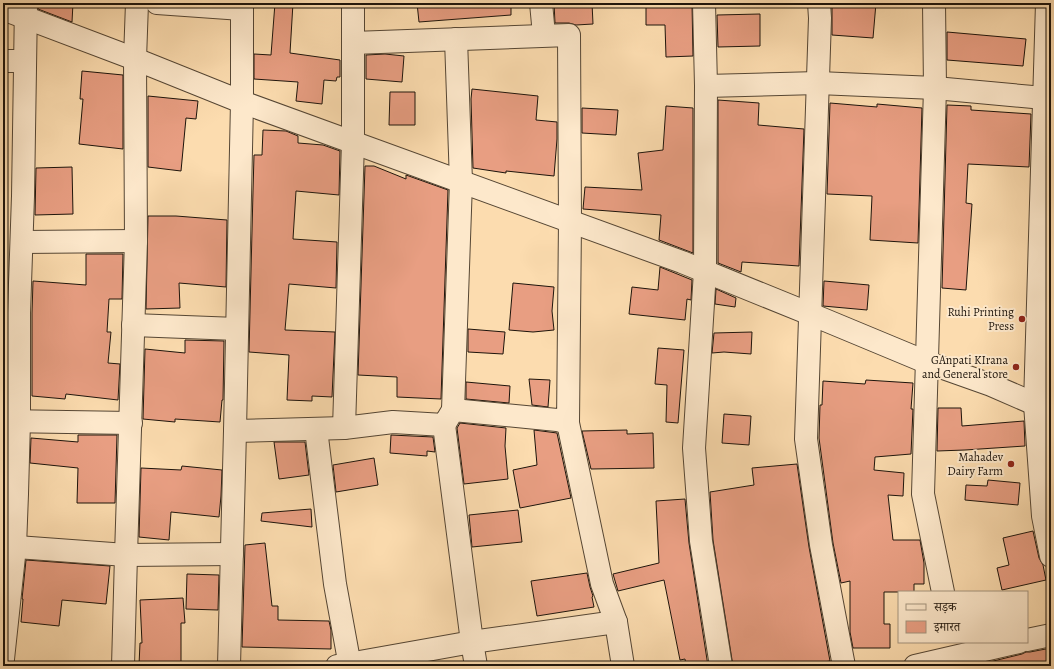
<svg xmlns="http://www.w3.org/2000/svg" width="1054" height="669" font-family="Alegreya,'Noto Serif Devanagari',serif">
	<rect width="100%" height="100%" fill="#fcdcaf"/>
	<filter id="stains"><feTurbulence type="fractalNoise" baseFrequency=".005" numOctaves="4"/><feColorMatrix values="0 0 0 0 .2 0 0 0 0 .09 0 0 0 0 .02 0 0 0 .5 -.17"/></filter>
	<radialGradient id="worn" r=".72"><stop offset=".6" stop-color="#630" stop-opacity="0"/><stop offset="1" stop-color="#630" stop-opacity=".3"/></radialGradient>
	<!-- building -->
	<g fill="#e89e82" stroke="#1d140b">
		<polygon points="38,3 73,3 72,22 38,9"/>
		<polygon points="275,3 293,3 290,53 340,60 340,77 337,77 336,81 324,80 322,104 296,101 298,82 254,79 254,54 271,55"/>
		<polygon points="417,3 511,3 511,15 419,22"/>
		<polygon points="554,3 592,3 593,24 576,25 569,23 555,23"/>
		<polygon points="646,3 692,3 693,56 666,57 665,25 646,25"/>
		<polygon points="832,3 876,3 873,38 832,35"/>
		<polygon points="760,14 760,46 718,47 717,15"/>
		<polygon points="947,32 1026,39 1023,66 947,60"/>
		<polygon points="385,54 404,56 402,82 366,79 366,55"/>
		<polygon points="82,71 123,75 123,149 79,144 83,99 80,99"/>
		<polygon points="472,89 538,96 536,120 557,122 557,139 554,176 506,171 506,173 473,168 471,99"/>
		<polygon points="390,92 415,92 415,125 389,125"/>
		<polygon points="148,96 198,101 196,119 186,118 181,171 148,167"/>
		<polygon points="718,100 759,103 758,125 804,129 799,266 742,262 741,272 718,263"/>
		<polygon points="830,103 877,107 877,104 922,108 918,243 870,240 872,196 827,194"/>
		<polygon points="947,105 971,106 971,110 1031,114 1029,167 968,164 966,203 972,204 966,290 942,288"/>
		<polygon points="666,106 693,108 693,253 659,240 661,215 583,209 585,187 642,190 638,153 663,150"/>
		<polygon points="582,108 618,110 616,135 582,133"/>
		<polygon points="263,130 286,131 298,136 298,143 323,145 340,151 339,195 296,191 293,239 337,242 336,288 289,284 285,330 335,332 332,397 312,396 312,401 287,400 289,355 249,352 253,191 254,155 262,155"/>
		<polygon points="365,166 374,166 406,179 406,175 448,190 441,399 397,397 397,377 358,375"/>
		<polygon points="72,167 73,214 35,215 36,168"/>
		<polygon points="148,216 176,216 227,220 226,287 179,283 180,308 146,309"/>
		<polygon points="86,254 123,254 122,299 109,299 107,332 111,332 108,363 120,364 118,400 66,394 65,399 32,396 32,313 33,281 86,285"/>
		<polygon points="660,267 692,280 691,300 687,299 685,320 629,314 632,287 658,290"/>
		<polygon points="824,281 869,285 867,310 823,306"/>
		<polygon points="513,283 554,287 552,311 554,330 533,332 509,330"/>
		<polygon points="716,289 736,298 735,307 715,304"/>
		<rect x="3" y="328" width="3" height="40"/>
		<polygon points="468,329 505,332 503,354 468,352"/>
		<polygon points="752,332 751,354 724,352 712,353 714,333"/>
		<polygon points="185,340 224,341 223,400 222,400 220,422 175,419 175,422 143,419 145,349 185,353"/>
		<polygon points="658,348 684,350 678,423 666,422 667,385 655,384"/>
		<polygon points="529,379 550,380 548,407 532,405"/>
		<polygon points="866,380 913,383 911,409 913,409 911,454 875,457 874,470 904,473 903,496 888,495 893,540 920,540 924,563 924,584 914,584 914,592 884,592 884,624 890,624 890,648 853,648 850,632 850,581 841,583 833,543 819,438 820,405 822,405 823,381 865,384"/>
		<polygon points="466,382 510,386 509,403 466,399"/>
		<polygon points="938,408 961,408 962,426 1024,421 1025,446 965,450 937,451"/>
		<polygon points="724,414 751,416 749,445 722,443"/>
		<polygon points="460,423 506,428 505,446 508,479 464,484 457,428"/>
		<polygon points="534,430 557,433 571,498 520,508 513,470 537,465"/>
		<polygon points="627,430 627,434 653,433 654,468 591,469 582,431"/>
		<polygon points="3,435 6,435 5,461 3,461"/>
		<polygon points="78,435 117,435 115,503 77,503 78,468 30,463 31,438 78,442"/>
		<polygon points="391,435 433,437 435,452 427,451 427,456 390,453"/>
		<polygon points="274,442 305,442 309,475 279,479"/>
		<polygon points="374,458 378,485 336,492 333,465"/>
		<polygon points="797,464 809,547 830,661 799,666 733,666 713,540 710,492 754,485 752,468"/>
		<polygon points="182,466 222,470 221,496 219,517 171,512 169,540 139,537 141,468 181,470"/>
		<polygon points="988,480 1020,483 1018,505 965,500 966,485 987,486"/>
		<polygon points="685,499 689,543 708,666 686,666 685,659 680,660 664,580 618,591 613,574 659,563 656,501"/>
		<polygon points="311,509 312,527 261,521 262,513"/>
		<polygon points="518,510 522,542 472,547 469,515"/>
		<polygon points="1033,531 1039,558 1043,565 1046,580 1002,590 997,568 1009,565 1003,538"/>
		<polygon points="265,543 272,606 278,606 278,620 329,621 331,630 331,649 242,647 245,545"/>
		<polygon points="26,560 110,566 106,604 62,600 59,626 21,622 23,599 22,599"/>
		<polygon points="587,573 590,587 593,596 592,597 594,607 537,616 531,581"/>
		<polygon points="187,574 219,575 218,610 186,609"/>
		<polygon points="183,598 185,623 181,623 181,666 139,665 140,643 142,643 140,600"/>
		<polygon points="1051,648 1051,666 973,666 1022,654 1026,652 1030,652"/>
	</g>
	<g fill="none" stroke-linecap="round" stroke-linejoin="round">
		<!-- minor casing -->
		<g stroke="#554634" stroke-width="24">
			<g id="minor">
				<polyline points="137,3 135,59 136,241 126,555 232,554"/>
				<polyline points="157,3 242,9"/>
				<polyline points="541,3 544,35"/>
				<polyline points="704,3 706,86 705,271 694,448 701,541 721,666"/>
				<polyline points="819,3 820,18 806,439 821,545 844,666"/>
				<polyline points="934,3 935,88 923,494 943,592"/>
				<polyline points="1047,3 1035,404 1043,516 1051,556"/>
				<polyline points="3,9 135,59 242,102 682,262 825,320 926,362 991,385 1051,411"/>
				<polyline points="3,61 25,61"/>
				<polyline points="706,86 818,83 935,88 1044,98"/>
				<polyline points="22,242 136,241"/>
				<polyline points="133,325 237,329"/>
				<polyline points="453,410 461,182 456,39"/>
				<polyline points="3,421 131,423"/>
				<polyline points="568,423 602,584 616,622 623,666"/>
				<polyline points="444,425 472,642 476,666"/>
				<polyline points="344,428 353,142 353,3"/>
				<polyline points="316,429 335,584 350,666"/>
				<polyline points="235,431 242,102 242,3"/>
				<polyline points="3,546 126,555 123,666"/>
				<polyline points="1027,640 1051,635"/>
				<polyline points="3,659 15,547 17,494 19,421 19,313 23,196 26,4"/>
				<polyline points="229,666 235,431 344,428 393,422 444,425 453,410 557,420 568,423 570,221 569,35 353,43"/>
				<polyline points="337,666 472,642 616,622"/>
				<polyline points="915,666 1019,642"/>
			</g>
		</g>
		<!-- minor -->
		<use href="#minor" stroke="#fde8cb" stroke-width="22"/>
	</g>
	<!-- markers -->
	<g fill="#8f2418" stroke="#fde8cb" stroke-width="1.5">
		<circle cx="1022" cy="319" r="4"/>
		<circle cx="1016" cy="367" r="4"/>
		<circle cx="1011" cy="464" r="4"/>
	</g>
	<g text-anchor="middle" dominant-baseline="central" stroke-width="4" stroke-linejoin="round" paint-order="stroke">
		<!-- poi labels -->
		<g font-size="12" fill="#1d140b" stroke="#fde8cb" text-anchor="end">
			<text x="1014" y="312">Ruhi Printing<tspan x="1014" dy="14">Press</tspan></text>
			<text x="1008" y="360">GAnpati KIrana<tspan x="1008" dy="14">and General store</tspan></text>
			<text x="1003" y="457">Mahadev<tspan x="1003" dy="14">Dairy Farm</tspan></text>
		</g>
	</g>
	<!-- margin -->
	<rect width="1054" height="669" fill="none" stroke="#fcdcaf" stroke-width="16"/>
	<rect x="4" y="4" width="1046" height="661" fill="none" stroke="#1d140b" stroke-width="2"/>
	<rect x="8" y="8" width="1038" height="653" fill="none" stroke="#1d140b"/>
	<!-- legend -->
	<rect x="898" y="591" width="130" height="52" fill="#fde8cb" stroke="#a3937e"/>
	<rect x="906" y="604" width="20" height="6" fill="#fde8cb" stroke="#a3937e"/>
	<text x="934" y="611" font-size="12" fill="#1d140b">सड़क</text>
	<rect x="906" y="621" width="20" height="12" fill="#e89e82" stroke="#a3937e"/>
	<text x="934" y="631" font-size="12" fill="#1d140b">इमारत</text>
	<rect width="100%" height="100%" filter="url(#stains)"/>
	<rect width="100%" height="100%" fill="url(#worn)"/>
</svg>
